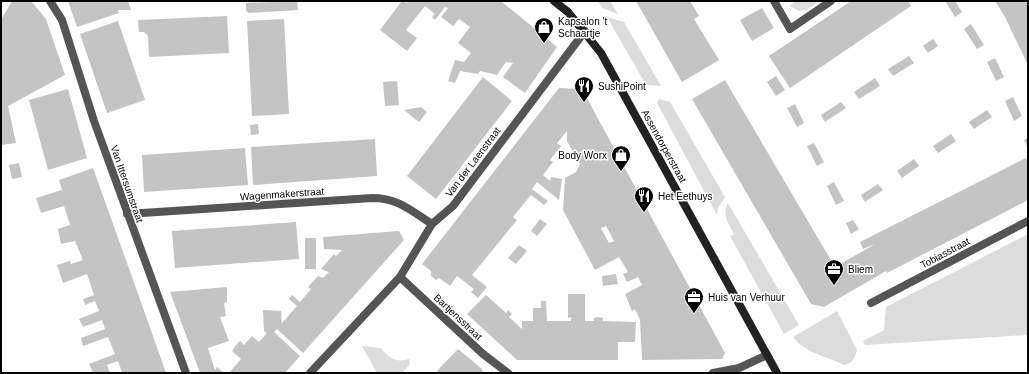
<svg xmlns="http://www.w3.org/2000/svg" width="1029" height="374" font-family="Arial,sans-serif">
	<rect width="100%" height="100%" fill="#fff"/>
	<!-- green -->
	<g fill="#dcdcdc">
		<polygon points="598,1 610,1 618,14 602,8"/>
		<polygon points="796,1 820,1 806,10 799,11 789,6"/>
		<polygon points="607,17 624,22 661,86 646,85"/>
		<polygon points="659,99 670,102 725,197 718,208 717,215 657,103"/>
		<path d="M728 203 799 325 784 334 730 236 734 234C728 223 722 215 728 203Z"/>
		<polygon points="1028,234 1028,335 865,345 863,341 884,330 886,307"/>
		<path d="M837 311 857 350C855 358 852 364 844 365 826 356 805 353 793 337Z"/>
		<path d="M362 346 381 348C388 358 397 363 409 359L410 364 402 373H377Z"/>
	</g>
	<!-- building -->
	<g fill="#c4c4c4" fill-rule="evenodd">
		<polygon points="12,1 31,1 46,19 65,75 8,106 16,143 1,145 1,20"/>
		<polygon points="68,1 128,1 131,10 118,10 119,13 77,27"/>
		<polygon points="297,1 298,10 249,13 246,11 246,3"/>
		<polygon points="402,1 407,3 409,1 501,1 557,47 525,93 503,77 513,63 506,62 497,75 480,71 478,74 460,71 455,83 448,81 455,60 464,62 471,53 458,43 470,27 459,19 453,26 441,17 448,8 445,7 435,20 432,17 435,14 425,6 406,30 417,38 407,51 380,30"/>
		<polygon points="636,1 690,1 699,16 694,19 719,60 682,82"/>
		<polygon points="851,1 908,1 911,6 790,88 769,56"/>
		<polygon points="945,1 955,1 962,12 955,17"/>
		<polygon points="995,1 1028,1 1028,65 1005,17"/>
		<polygon points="762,8 774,28 752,41 740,20"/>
		<polygon points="227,16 229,53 149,57 148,36 144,32 139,32 138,20"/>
		<polygon points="284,19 289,114 252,116 247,21"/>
		<polygon points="118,21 145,100 107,113 80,34"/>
		<polygon points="971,24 984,45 977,49 964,29"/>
		<polygon points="933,39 938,46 928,53 923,46"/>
		<polygon points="909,56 914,63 893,76 888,69"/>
		<polygon points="995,58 1004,77 996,81 987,62"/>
		<polygon points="776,76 785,90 776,96 767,82"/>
		<polygon points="483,77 512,101 436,199 407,176"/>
		<polygon points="875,78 880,86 859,99 854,92"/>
		<polygon points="725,80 835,267 875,244 863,249 860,242 1026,158 1028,161 1028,200 887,273 886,271 824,307 811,304 692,99"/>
		<polygon points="397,81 399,105 385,106 383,82"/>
		<path d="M559 88 582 89 725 353 722 359 642 360 640 320 635 309 632 311 625 294 642 285 638 277 627 282 623 274 628 272 619 257 595 270 563 210 565 178 576 172 580 164 567 141V131L557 143 561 146 550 160 553 162 543 175 550 181 551 177 562 179 559 200 537 182 532 189 548 201 544 205 531 195 513 217 517 220 472 275 487 287 478 298 471 292 474 289 457 276 450 286 439 278 436 280 431 276V271L422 264ZM606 226 614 241 609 243 601 228Z"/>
		<polygon points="68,89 87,158 48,170 29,100"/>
		<polygon points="1013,97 1022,116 1014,121 1005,101"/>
		<polygon points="841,102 846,108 825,122 821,115"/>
		<polygon points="795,104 804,123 797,127 787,108"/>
		<polygon points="421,107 427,112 419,122 404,110"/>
		<polygon points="987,110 992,117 974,129 969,122"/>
		<polygon points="258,124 259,134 251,135 250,125"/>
		<polygon points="951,134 956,141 938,153 933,146"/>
		<polygon points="1028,138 1028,148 1024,140"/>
		<polygon points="375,139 377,176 253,185 251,147"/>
		<polygon points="814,143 824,162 817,166 807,146"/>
		<polygon points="245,148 248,185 144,192 142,155"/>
		<polygon points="914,159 919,166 902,178 897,171"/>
		<polygon points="19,163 22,177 12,179 9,165"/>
		<polygon points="93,168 142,305 166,373 119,373 122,372 118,361 107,365 110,373 93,373 89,364 115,354 108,337 83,346 81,338 105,329 102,320 83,327 79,319 99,311 95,301 85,305 83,299 94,295 87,274 63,283 57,265 70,261 71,264 83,260 75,241 61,244 58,229 70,225 64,206 41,213 36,198 62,190 59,180"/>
		<polygon points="834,182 844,201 836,205 827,186"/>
		<polygon points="878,184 883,190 865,202 861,195"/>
		<polygon points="540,219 547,224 537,236 531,231"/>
		<polygon points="853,220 859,229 851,234 846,223"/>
		<polygon points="296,222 299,259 175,268 172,231"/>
		<polygon points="399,231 404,240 303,353 277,329 274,332 300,356 285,373 229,373 241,359 232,351 236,345 240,341 244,345 252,336 259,342 267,333 264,331 263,310 281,311 282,323 297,306 289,299 292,295 300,302 311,289 308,287 318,276 323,278 329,272 321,269 334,254 336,256 342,250 324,249 323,237"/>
		<rect x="305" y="238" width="11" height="31"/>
		<polygon points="519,245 527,251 516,264 508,258"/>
		<polygon points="616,274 618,284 603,286 602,276"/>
		<polygon points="227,287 227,302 224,303 226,316 220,317 229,341 208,348 215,370 217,367 224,373 200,373 170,292"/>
		<polygon points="568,294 585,294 585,321 594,321 594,318 598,317 603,318 603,321 636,322 635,342 618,342 618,360 517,360 467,314 486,295 506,313 508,310 512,314 509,317 522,329 522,321 533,321 533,308 541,308 541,301 546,301 547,321 571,321 571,317 568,318"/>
		<polygon points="458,349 482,369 483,373 440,373 437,371"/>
	</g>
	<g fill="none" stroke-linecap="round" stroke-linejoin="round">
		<!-- minor -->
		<g stroke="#555" stroke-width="8">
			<polyline points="50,1 62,20 94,121 186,373"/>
			<polyline points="774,1 790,29 831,1"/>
			<path d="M127 214 372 198C398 198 410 210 432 224"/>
			<polyline points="400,277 483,354 508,373"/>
			<polyline points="871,303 1028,221"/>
			<polyline points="310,373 400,277 432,224 453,206 585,31"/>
			<polyline points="713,373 739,368 767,355"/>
		</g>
		<!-- secondary -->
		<polyline stroke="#222" stroke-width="8" points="554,1 568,12 601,53 777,373"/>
	</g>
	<!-- icons -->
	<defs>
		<g id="shop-pin" transform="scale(1)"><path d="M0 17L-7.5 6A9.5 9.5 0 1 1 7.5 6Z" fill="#000" stroke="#fff"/><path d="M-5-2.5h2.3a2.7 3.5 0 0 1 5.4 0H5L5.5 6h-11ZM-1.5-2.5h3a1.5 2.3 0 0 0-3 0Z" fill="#fff"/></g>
		<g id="restaurant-pin" transform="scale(1)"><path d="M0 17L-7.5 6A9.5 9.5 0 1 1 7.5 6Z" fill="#000" stroke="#fff"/><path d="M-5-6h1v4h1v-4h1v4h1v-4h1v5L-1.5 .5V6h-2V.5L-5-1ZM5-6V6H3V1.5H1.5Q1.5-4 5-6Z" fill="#fff"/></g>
		<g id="office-pin" transform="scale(1)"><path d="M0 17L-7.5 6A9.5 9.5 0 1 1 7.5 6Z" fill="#000" stroke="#fff"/><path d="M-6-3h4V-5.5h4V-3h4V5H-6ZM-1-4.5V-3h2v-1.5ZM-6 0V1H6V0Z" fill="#fff"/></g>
	</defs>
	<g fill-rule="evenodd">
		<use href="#shop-pin" x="544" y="27"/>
		<use href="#restaurant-pin" x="584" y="86"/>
		<use href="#shop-pin" x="621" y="155"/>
		<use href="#restaurant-pin" x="644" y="196"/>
		<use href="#office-pin" x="834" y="269"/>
		<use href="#office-pin" x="694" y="297"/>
	</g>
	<g text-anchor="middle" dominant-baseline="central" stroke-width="3" stroke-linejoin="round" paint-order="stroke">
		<!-- poi labels -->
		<g font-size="10" fill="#000" stroke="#fff" text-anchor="start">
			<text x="558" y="21">Kapsalon 't<tspan x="558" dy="12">Schaartje</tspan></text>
			<text x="598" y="86">SushiPoint</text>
			<text x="607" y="155" text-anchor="end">Body Worx</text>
			<text x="658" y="196">Het Eethuys</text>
			<text x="848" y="269">Bliem</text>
			<text x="708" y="297">Huis van Verhuur</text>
		</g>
		<!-- street labels -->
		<g font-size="10" fill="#000" stroke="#fff">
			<text transform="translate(664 146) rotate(61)">Assendorperstraat</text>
			<text transform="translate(473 162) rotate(-53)">Van der Laenstraat</text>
			<text transform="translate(127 184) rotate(71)">Van Ittersumstraat</text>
			<text transform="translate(282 194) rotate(-4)">Wagenmakerstraat</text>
			<text transform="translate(945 253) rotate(-28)">Tobiasstraat</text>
			<text transform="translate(458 317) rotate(43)">Bartjensstraat</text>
		</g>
	</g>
	<!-- border -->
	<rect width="1029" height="374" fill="none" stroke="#000000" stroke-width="4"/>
</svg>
